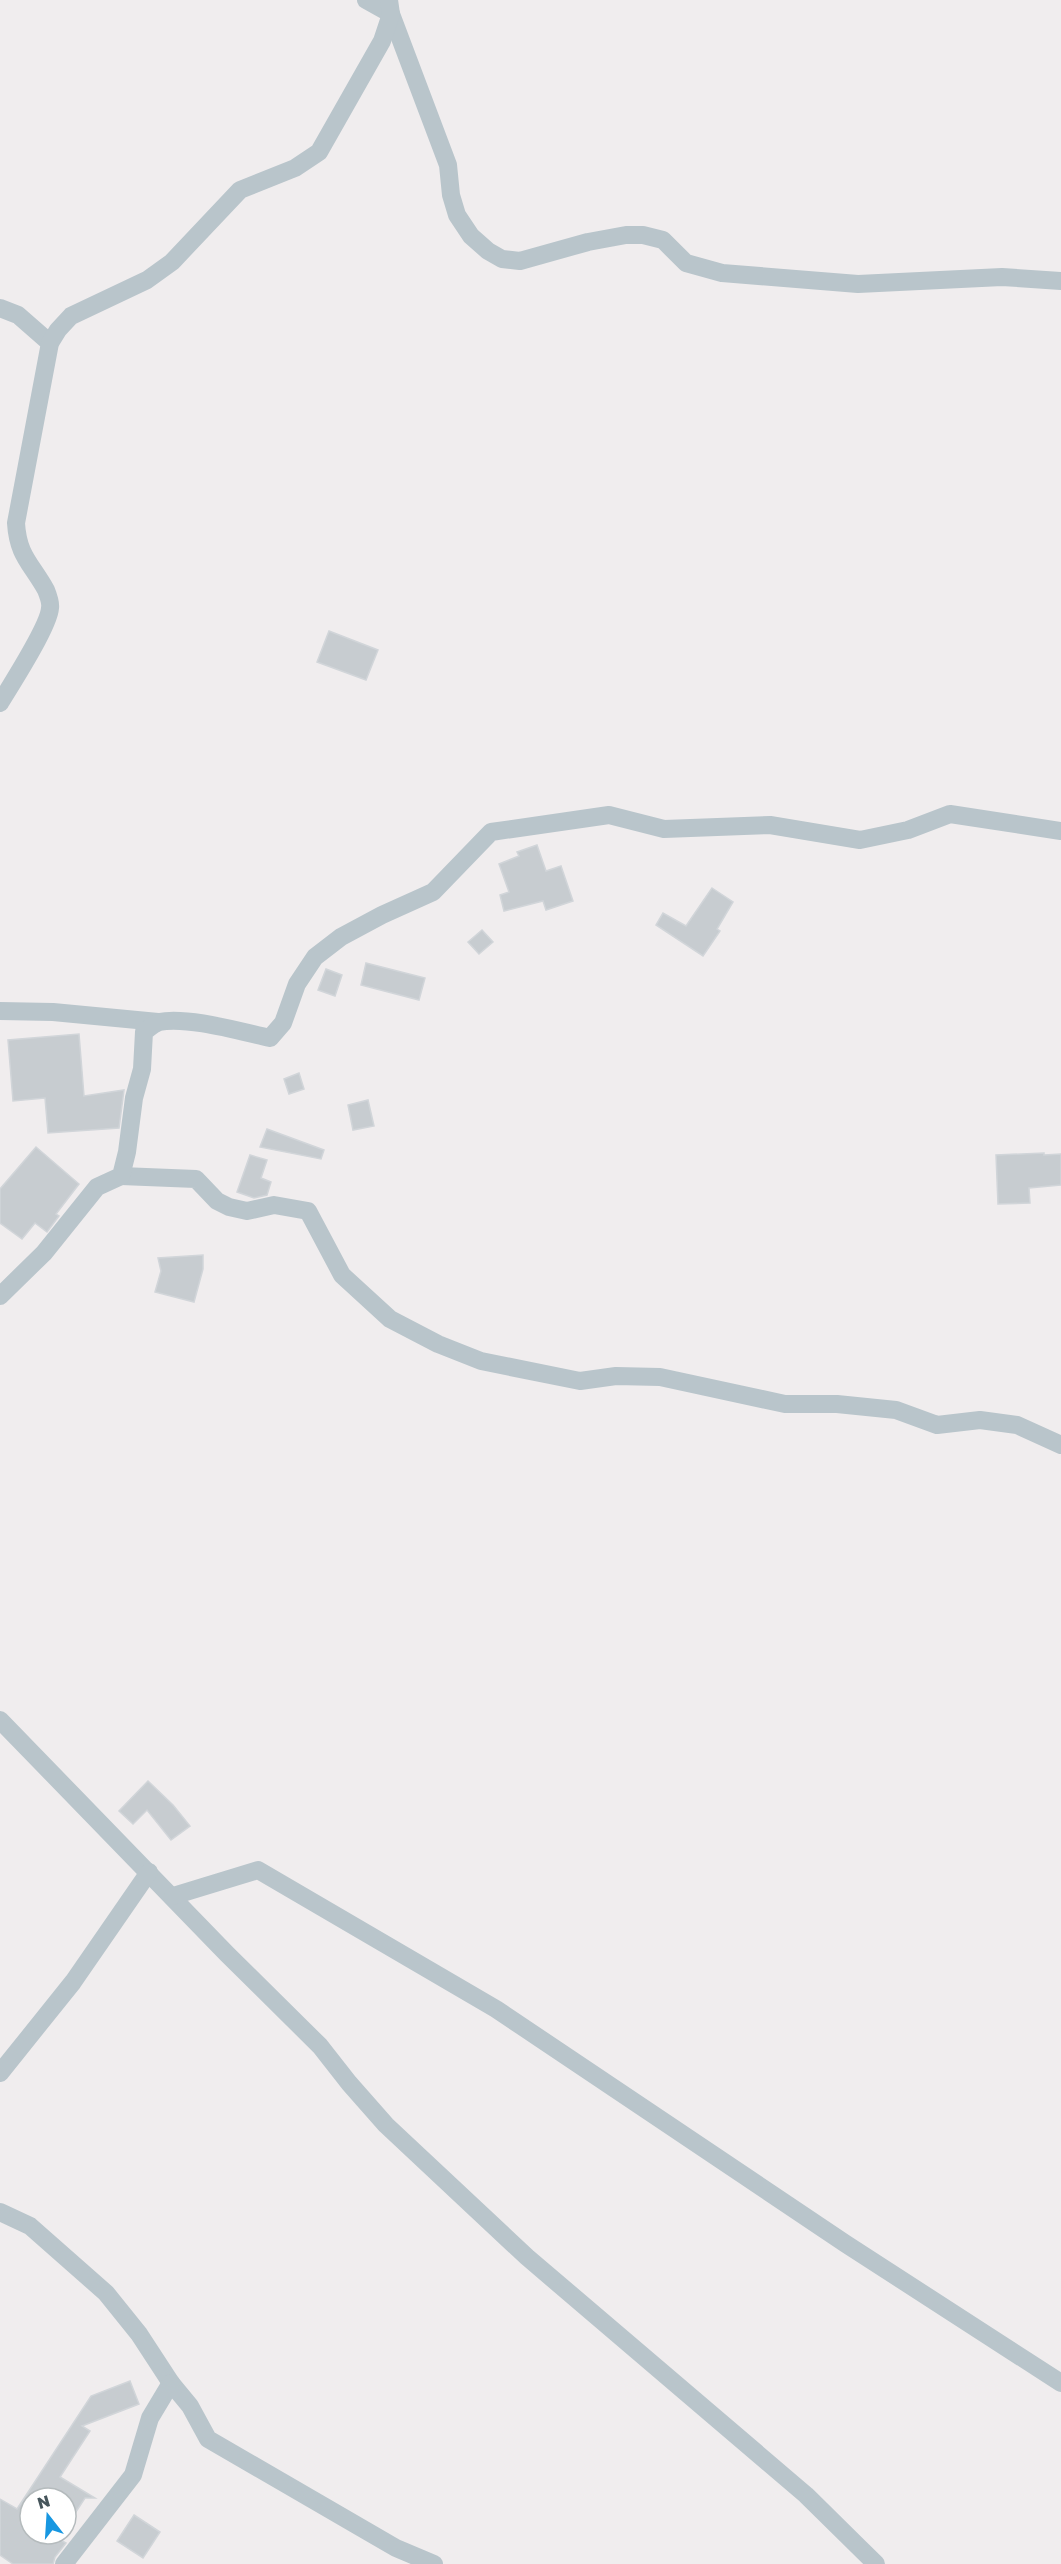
<svg xmlns="http://www.w3.org/2000/svg" width="1061" height="2564" font-family="'Golos Text',sans-serif">
	<rect width="100%" height="100%" fill="#f0edee"/>
	<!-- building -->
	<g fill="#c7ccd0" stroke="#d1d5d9" stroke-width="1.5">
		<polygon points="329,631 378,650 366,680 317,662"/>
		<polygon points="537,845 546,871 561,866 573,901 546,910 543,901 504,911 500,895 509,892 499,864 519,856 517,852"/>
		<polygon points="712,888 733,902 717,929 720,931 703,956 656,925 663,913 686,926"/>
		<polygon points="482,930 493,942 479,954 468,942"/>
		<polygon points="366,963 425,978 419,1000 361,985"/>
		<polygon points="326,969 342,975 335,996 318,990"/>
		<polygon points="79,1034 84,1096 124,1090 119,1128 48,1133 45,1098 13,1101 8,1040"/>
		<polygon points="299,1073 304,1089 289,1094 284,1079"/>
		<polygon points="368,1100 374,1126 353,1130 348,1105"/>
		<polygon points="267,1129 324,1150 321,1159 260,1147"/>
		<polygon points="36,1147 79,1184 56,1214 59,1216 47,1232 35,1223 22,1239 0,1223 0,1189"/>
		<polygon points="1044,1153 1044,1155 1061,1154 1061,1185 1029,1188 1030,1203 998,1204 996,1155"/>
		<polygon points="250,1155 267,1160 261,1178 271,1182 267,1195 254,1198 237,1192"/>
		<polygon points="203,1255 203,1269 194,1302 155,1292 161,1271 158,1258"/>
		<polygon points="148,1781 173,1805 190,1826 171,1840 147,1810 133,1824 119,1811"/>
		<polygon points="130,2381 139,2404 82,2426 90,2431 60,2477 95,2498 85,2498 66,2527 66,2498 30,2498 30,2534 50,2534 66,2543 55,2557 53,2564 13,2564 0,2555 0,2499 17,2509 91,2396"/>
		<polygon points="134,2515 160,2532 143,2558 117,2541"/>
	</g>
	<g fill="none" stroke-linecap="round" stroke-linejoin="round">
		<!-- street -->
		<g stroke="#b9c5cb" stroke-width="18">
			<polyline points="366,0 391,14 448,165 451,195 457,215 471,236 488,251 502,259 520,261 588,242 626,235 643,235 663,240 686,263 722,273 858,284 1002,277 1061,281"/>
			<polyline points="0,308 18,315 50,343"/>
			<path d="M0 703C11 685 49 626 50 608 51 603 48 595 46 590 31 563 18 556 16 523L50 343 58 330 71 316 147 280 172 262 240 190 295 168 319 152 382 41 391 14 389 0"/>
			<polyline points="0,1011 53,1012 158,1022"/>
			<polyline points="121,1176 196,1179 217,1201 229,1207 247,1211 274,1205 308,1211 342,1275 390,1319 438,1344 481,1361 580,1381 616,1376 660,1377 785,1404 837,1404 896,1410 937,1425 980,1420 1017,1425 1061,1445"/>
			<path d="M0 1296 44 1253 97 1187 121 1176 127 1152 134 1098 142 1069 144 1032C148 1029 154 1024 159 1022 187 1016 242 1032 270 1038L283 1023 297 984 315 957 341 937 382 915 433 892 491 832 609 815 664 829 770 825 860 840 908 830 950 814 1061 831"/>
			<polyline points="0,1720 227,1954 320,2046 349,2083 386,2125 527,2257 806,2495 876,2564"/>
			<polyline points="173,1896 258,1870 496,2009 846,2244 1061,2383"/>
			<polyline points="0,2073 73,1982 149,1872"/>
			<polyline points="0,2212 30,2226 106,2293 139,2334 171,2383 190,2406 208,2439 396,2548 434,2564"/>
			<polyline points="64,2564 133,2475 150,2418 171,2383"/>
		</g>
	</g>
	<!-- north arrow -->
	<g transform="translate(48 2516) rotate(343)"><circle r="28" fill="#ffffff" stroke="#b5bbbd" stroke-width="1.5"/>
	<path d="M0-4.5L10 22L0 15L-10 22Z" fill="#1797e1"/>
	<text y="-9" font-size="16" font-weight="bold" text-anchor="middle" fill="#46555b">N</text>
	</g>
</svg>
